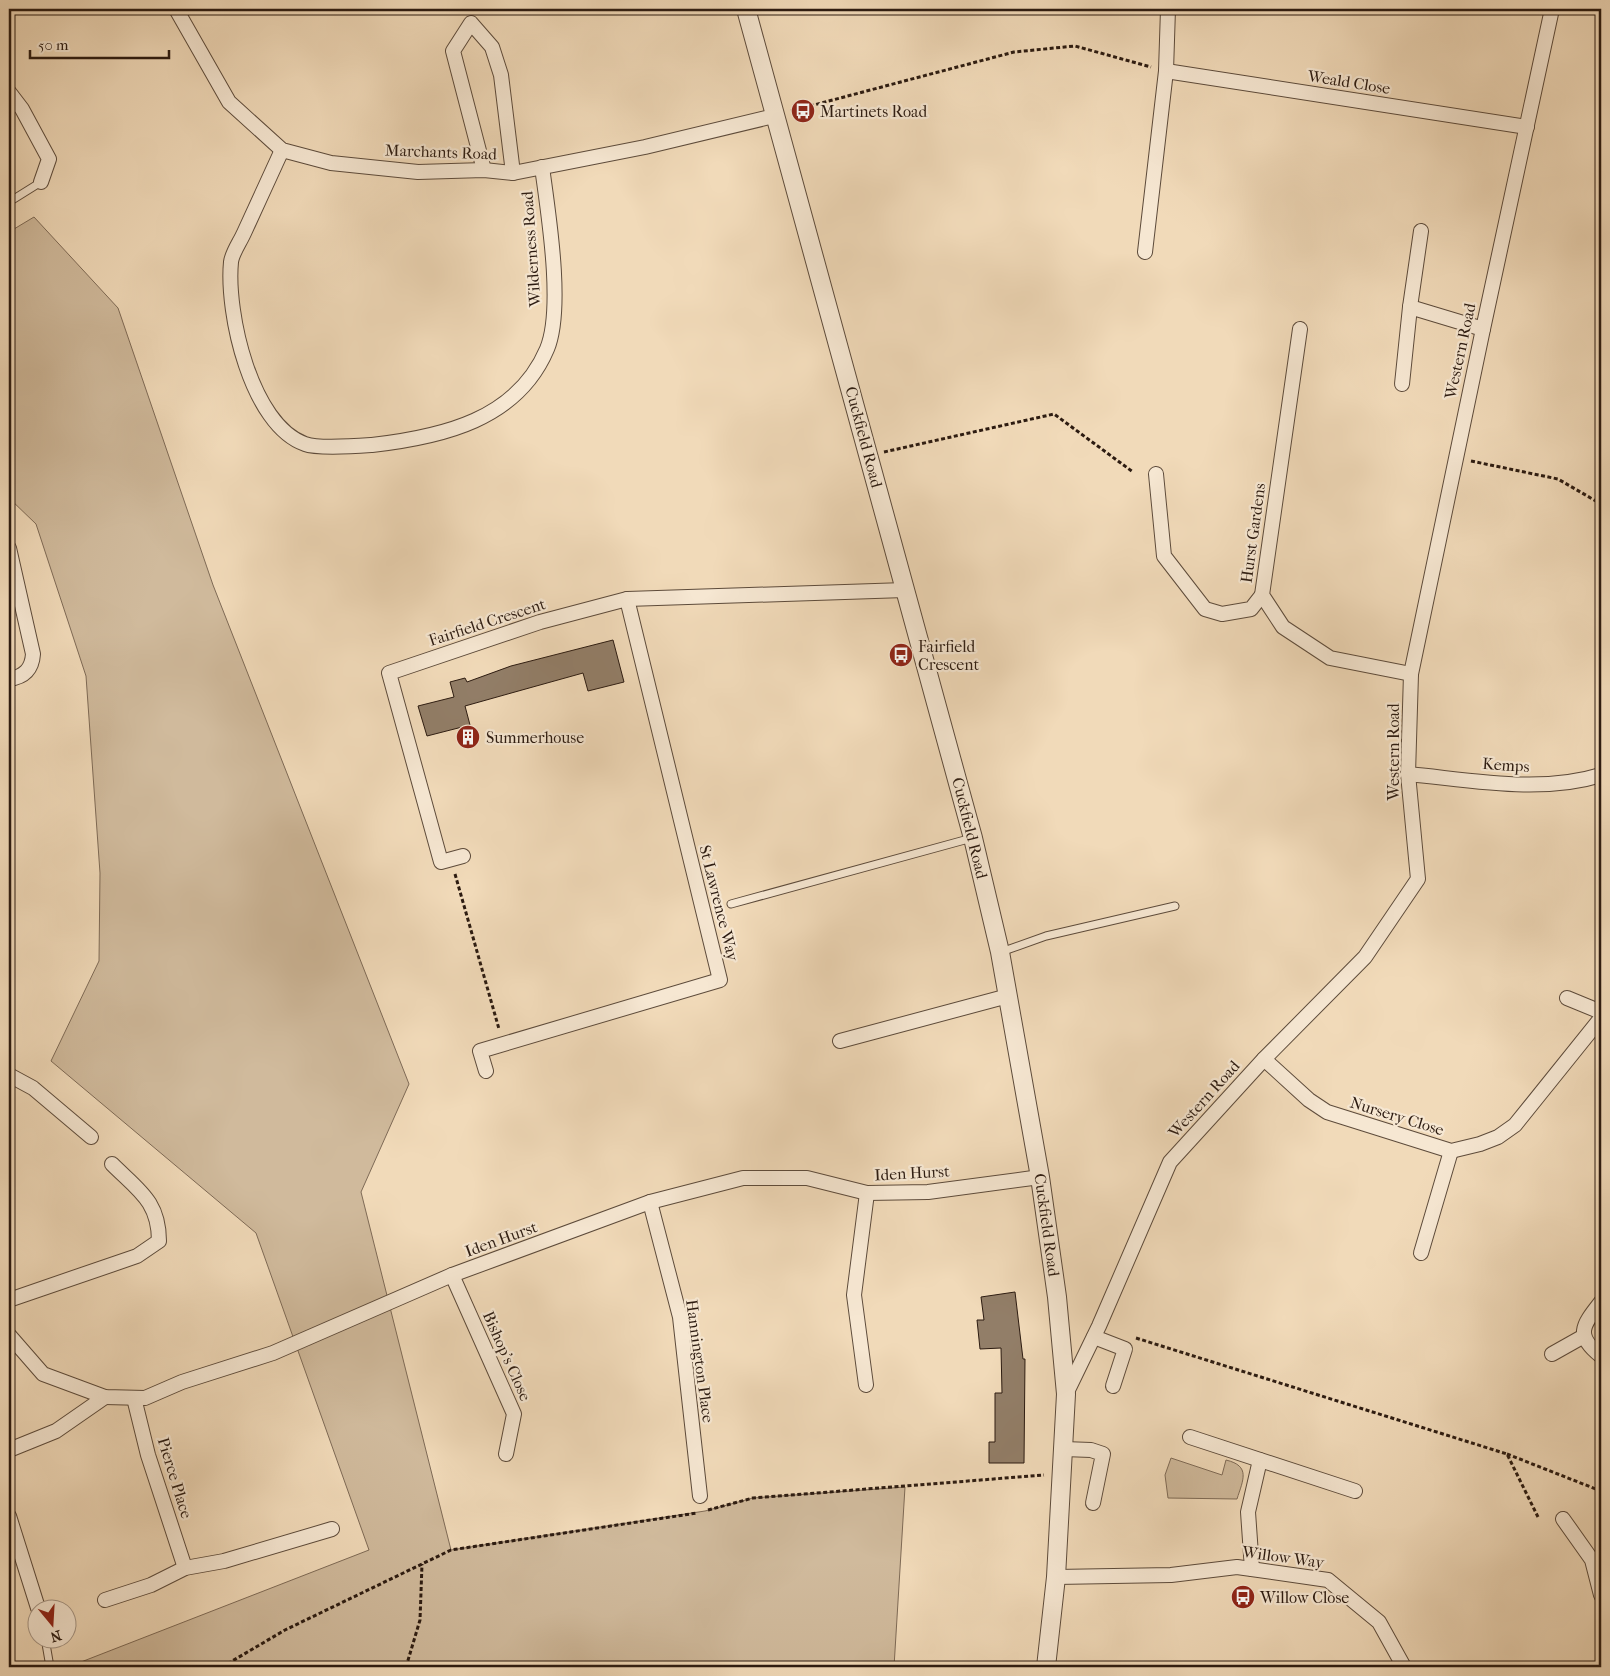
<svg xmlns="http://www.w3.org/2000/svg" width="1610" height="1676" font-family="'IM FELL French Canon',serif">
	<rect width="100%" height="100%" fill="#f1dab9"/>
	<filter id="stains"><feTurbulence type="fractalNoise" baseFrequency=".004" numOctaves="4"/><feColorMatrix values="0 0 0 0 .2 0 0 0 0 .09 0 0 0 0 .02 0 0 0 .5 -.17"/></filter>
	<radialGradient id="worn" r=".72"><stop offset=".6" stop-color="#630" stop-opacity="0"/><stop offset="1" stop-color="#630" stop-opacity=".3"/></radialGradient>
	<!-- green -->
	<g fill="#d0ba9c" stroke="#7e6a56">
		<polygon points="34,217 118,308 213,585 409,1084 361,1192 451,1550 705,1511 753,1498 905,1487 894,1667 83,1667 81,1662 369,1550 256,1233 51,1061 99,961 100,873 86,676 36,524 9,498 9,232"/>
		<path d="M1171 1458 1222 1475 1226 1460C1251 1466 1243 1480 1237 1499L1168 1498 1165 1475Z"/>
	</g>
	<!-- building -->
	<g fill="#927e68" stroke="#2c1b11">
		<polygon points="613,640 624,682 588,691 583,673 522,690 465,706 470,725 427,736 418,706 454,697 450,682 465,678 467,682 511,666"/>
		<polygon points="1015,1292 1023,1359 1025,1359 1024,1463 989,1463 989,1442 995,1442 995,1393 1002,1393 1001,1348 980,1349 977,1320 984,1320 981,1297"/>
	</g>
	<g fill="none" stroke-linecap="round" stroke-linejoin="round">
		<!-- service casing -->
		<g stroke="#5d4b3b" stroke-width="9">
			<g id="service">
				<polyline points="9,202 41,182"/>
				<polyline points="731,904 972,838"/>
				<polyline points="1001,952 1046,936 1175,906"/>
				<polyline points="45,1638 50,1667"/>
			</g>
		</g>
		<!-- minor casing -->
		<g stroke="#5d4b3b" stroke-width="16">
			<g id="minor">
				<polyline points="176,9 229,102 282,150 331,163 418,172 484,170 513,173 645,147 774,116"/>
				<polyline points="1166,71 1527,127"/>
				<polyline points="9,92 22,109 49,159 41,182"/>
				<path d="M282 150C269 178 257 205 244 233 240 242 232 253 231 262 226 313 251 425 305 444 318 449 358 446 372 445 442 437 517 420 547 349 564 308 548 212 542 167"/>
				<polyline points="484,170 453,51 471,23 492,47 501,75 513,173"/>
				<polyline points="1421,231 1410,307 1483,329"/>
				<polyline points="1145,252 1166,71 1168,9"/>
				<polyline points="1300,329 1262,595 1283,627 1330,658 1411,674"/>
				<polyline points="1402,384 1410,307"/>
				<polyline points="1156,474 1164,556 1205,609 1222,614 1251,609 1262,595"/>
				<path d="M9 548 33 654C32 669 24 677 9 679"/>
				<path d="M1408 774C1471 780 1540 794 1601 775"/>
				<polyline points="463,856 441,862 389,673 540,622 627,599 905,590"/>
				<polyline points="1567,998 1601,1012"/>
				<polyline points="840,1041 1008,996"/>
				<polyline points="1264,1059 1309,1100 1327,1112 1451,1151 1480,1144 1498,1137 1515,1125 1601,1018"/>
				<polyline points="486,1071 480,1051 720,980 627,599"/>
				<polyline points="9,1075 33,1088 91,1137"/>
				<polyline points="650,1202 680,1317 700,1496"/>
				<polyline points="1421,1253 1451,1151"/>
				<polyline points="452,1275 514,1414 506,1454"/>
				<path d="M9 1300 137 1256 159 1241C159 1201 138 1190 112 1164"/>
				<path d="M1601 1302C1583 1325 1574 1335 1601 1356"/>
				<polyline points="9,1335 43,1374 105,1397 145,1398 182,1382 273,1353 452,1275 650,1202 743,1178 807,1178 867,1193 928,1192 1040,1177"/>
				<polyline points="1094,1337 1125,1349 1113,1386"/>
				<polyline points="1552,1354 1584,1336"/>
				<polyline points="866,1385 854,1295 867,1193"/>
				<polyline points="1066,1394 1099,1326 1170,1162 1264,1059 1365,957 1418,879 1408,774 1411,674 1483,329 1552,9"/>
				<polyline points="134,1398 148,1455 185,1568"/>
				<polyline points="1190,1437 1355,1491"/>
				<polyline points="1064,1449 1091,1450 1103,1454 1093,1503"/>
				<polyline points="9,1450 56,1431 105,1397"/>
				<polyline points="9,1516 38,1608"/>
				<polyline points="1563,1519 1592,1560 1601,1595"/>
				<polyline points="1252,1569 1248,1512 1260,1460"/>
				<polyline points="1056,1577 1171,1575 1237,1567 1328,1580 1379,1622 1404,1667"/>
				<polyline points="105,1600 151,1585 185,1568 224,1561 332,1529"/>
			</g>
		</g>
		<!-- tertiary casing -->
		<g stroke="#5d4b3b" stroke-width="20">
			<polyline id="tertiary" points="746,9 973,838 1000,952 1040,1177 1057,1297 1066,1394 1056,1577 1046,1667"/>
		</g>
		<!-- path -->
		<g stroke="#2c1b11" stroke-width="3" stroke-dasharray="4 2.5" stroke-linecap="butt">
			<polyline points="791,111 1014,52 1075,46 1151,67"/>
			<polyline points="884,452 1054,414 1133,472"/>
			<polyline points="1471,461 1558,479 1601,504"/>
			<polyline points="455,874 499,1029"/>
			<polyline points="1136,1338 1507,1454 1538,1517"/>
			<polyline points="1507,1454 1601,1491"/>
			<polyline points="708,1510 753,1498 1044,1475"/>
			<polyline points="222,1667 285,1630 451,1550 697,1513"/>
			<polyline points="406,1667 420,1620 422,1564"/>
		</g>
		<!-- service -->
		<use href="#service" stroke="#f6e7d2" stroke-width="7"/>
		<!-- minor -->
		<use href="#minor" stroke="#f6e7d2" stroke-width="14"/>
		<!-- tertiary -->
		<use href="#tertiary" stroke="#f6e7d2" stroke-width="18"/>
	</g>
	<!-- icons -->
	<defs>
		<g id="bus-disc" transform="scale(1.25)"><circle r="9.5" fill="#8f2418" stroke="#f6e7d2"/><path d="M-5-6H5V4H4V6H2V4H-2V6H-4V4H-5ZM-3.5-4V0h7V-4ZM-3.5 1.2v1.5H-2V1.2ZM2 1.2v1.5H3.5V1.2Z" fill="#fff"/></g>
		<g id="building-disc" transform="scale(1.25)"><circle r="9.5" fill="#8f2418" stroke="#f6e7d2"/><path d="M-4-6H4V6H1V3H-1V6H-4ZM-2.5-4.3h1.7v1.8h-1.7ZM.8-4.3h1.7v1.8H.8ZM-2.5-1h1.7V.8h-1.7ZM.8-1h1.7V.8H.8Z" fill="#fff"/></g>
	</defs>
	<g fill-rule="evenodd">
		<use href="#bus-disc" x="803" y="111"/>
		<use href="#bus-disc" x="901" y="655"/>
		<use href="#building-disc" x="468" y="737"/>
		<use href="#bus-disc" x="1243" y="1597"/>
	</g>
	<g text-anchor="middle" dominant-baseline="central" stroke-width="4.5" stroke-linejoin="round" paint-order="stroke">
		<!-- street labels -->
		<g font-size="16" fill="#2c1b11" stroke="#f6e7d2">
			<text transform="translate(1349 82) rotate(9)">Weald Close</text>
			<text transform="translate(441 152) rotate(2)">Marchants Road</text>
			<text transform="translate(531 249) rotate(-94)">Wilderness Road</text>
			<text transform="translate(1460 351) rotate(-78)">Western Road</text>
			<text transform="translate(864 437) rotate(75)">Cuckfield Road</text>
			<text transform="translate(1253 533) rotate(-82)">Hurst Gardens</text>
			<text transform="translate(487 622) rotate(-18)">Fairfield Crescent</text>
			<text transform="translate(1393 752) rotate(-90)">Western Road</text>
			<text transform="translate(1506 765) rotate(4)">Kemps</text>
			<text transform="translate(970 828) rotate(76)">Cuckfield Road</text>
			<text transform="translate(719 903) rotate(76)">St Lawrence Way</text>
			<text transform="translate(1204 1099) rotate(-48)">Western Road</text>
			<text transform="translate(1397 1116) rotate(17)">Nursery Close</text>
			<text transform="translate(912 1173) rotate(-3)">Iden Hurst</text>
			<text transform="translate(1047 1225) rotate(82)">Cuckfield Road</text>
			<text transform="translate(501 1239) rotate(-20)">Iden Hurst</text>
			<text transform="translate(507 1356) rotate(66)">Bishop's Close</text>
			<text transform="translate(700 1361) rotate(82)">Hannington Place</text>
			<text transform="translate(175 1478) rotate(73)">Pierce Place</text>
			<text transform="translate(1283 1557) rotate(8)">Willow Way</text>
		</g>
		<!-- poi labels -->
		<g font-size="16" fill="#2c1b11" stroke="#f6e7d2" text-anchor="start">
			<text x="820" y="111">Martinets Road</text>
			<text x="918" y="646">Fairfield<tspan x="918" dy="18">Crescent</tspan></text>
			<text x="486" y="737">Summerhouse</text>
			<text x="1260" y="1597">Willow Close</text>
		</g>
	</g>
	<!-- margin -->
	<rect width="1610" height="1676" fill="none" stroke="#f1dab9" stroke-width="30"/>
	<rect x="10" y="10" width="1590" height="1656" fill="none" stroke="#2c1b11" stroke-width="2.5"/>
	<rect x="15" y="15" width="1580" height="1646" fill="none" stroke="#2c1b11"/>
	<!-- north arrow -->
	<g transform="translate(52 1624) rotate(162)"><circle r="24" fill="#f6e7d2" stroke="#a59585"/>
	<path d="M0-4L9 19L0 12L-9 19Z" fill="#8f2418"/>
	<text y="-8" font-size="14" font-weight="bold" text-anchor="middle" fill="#2c1b11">N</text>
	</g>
	<!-- scale -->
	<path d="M30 50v8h139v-8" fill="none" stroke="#2c1b11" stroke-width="2.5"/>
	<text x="38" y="50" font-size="15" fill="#2c1b11" stroke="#f6e7d2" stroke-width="4" paint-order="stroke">50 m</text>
	<rect width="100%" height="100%" filter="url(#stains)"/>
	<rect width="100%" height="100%" fill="url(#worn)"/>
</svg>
